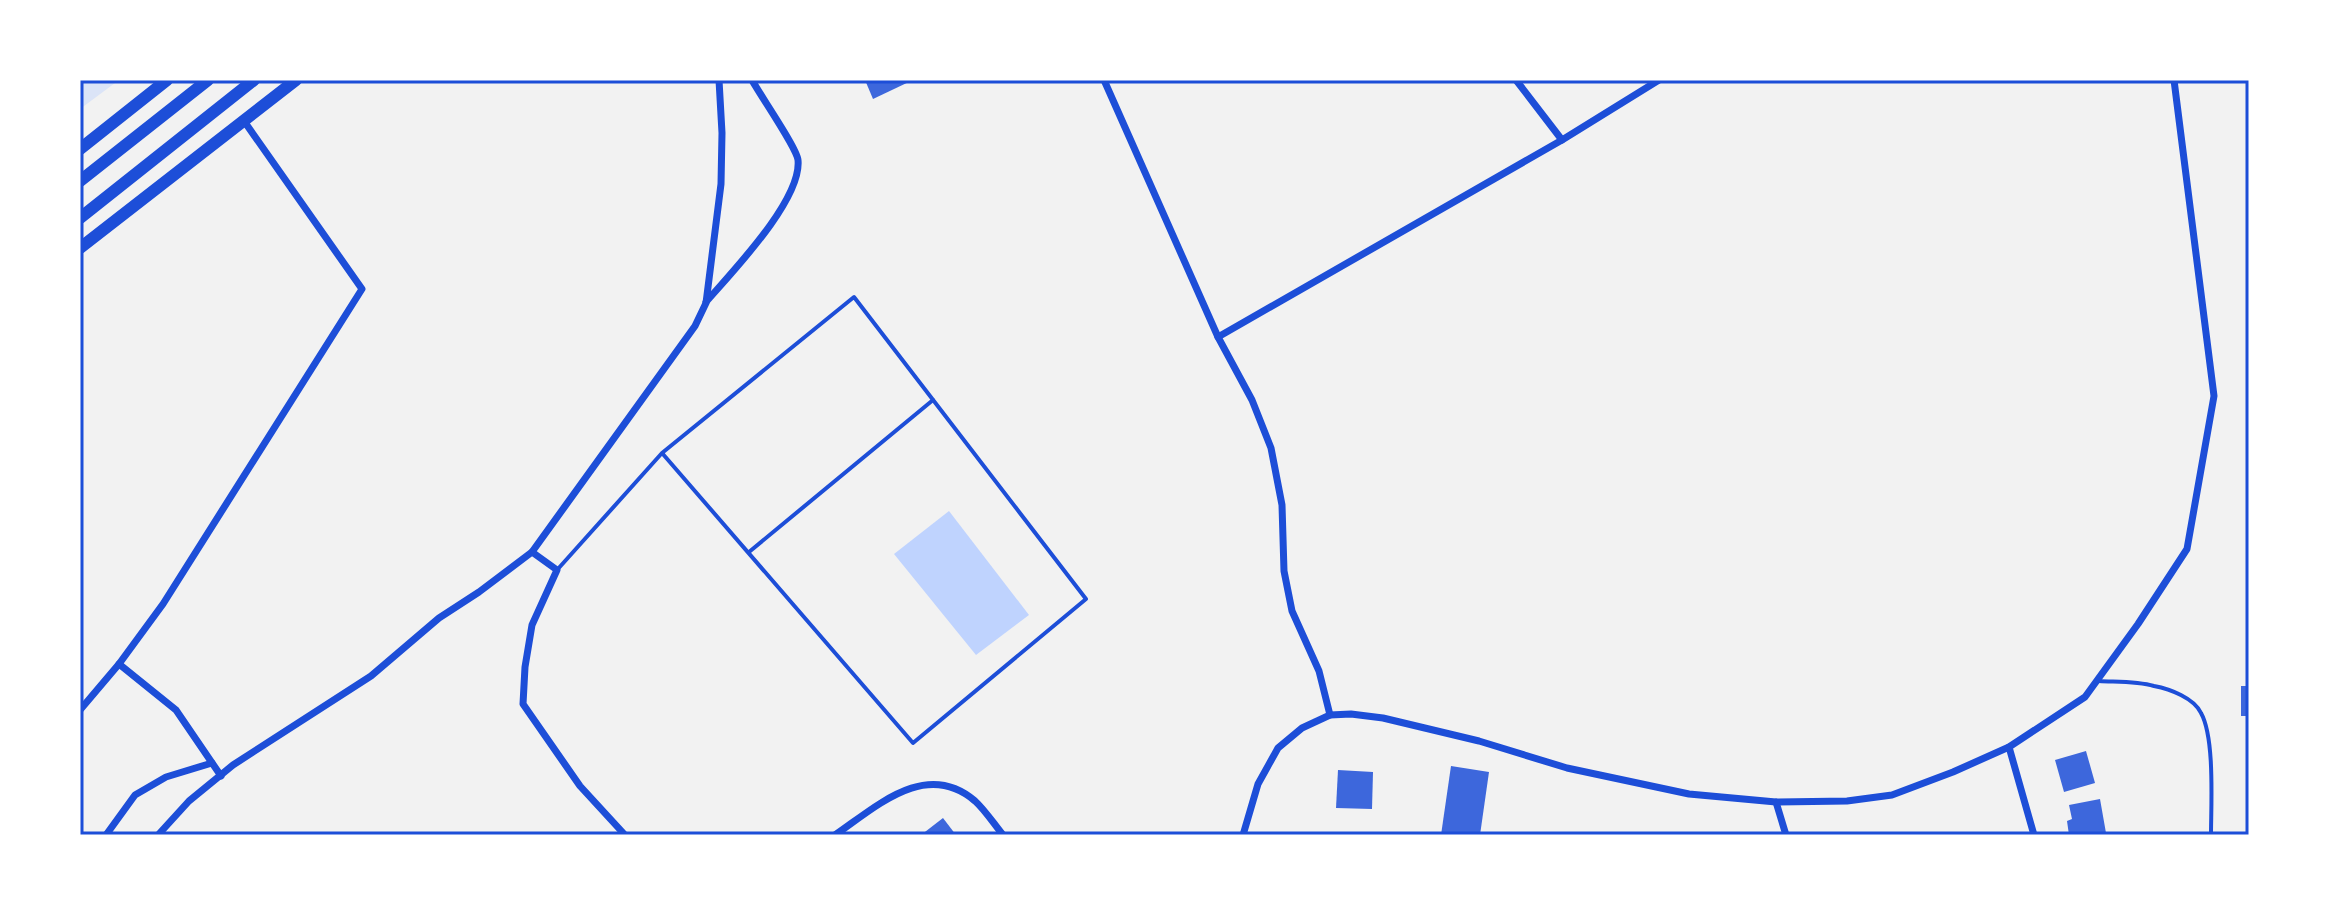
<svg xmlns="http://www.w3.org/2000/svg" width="2329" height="915" font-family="Ubuntu,sans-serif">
	<rect width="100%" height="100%" fill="#f2f2f2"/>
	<!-- green -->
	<polygon fill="#dbe4f7" points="80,80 119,80 80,109"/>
	<!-- water -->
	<polygon fill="#bfd3fe" points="949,511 1029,615 976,655 894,554"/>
	<!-- building -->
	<g fill="#3d67dc">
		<polygon points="865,80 913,80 873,99"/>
		<rect x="2241" y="686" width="8" height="30"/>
		<polygon points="2086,751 2095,783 2064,792 2055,760"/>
		<polygon points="1451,766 1489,772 1480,835 1441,835"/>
		<polygon points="1338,770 1373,772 1372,809 1336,808"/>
		<polygon points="2100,799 2106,833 2069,835 2067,821 2072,819 2069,805"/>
		<polygon points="943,818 956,835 921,835"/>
	</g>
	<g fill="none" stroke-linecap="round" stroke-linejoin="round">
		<!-- service -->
		<g stroke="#1d4ed8" stroke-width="4">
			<polyline points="749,552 933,400"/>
			<polyline points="557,570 662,453 854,297 1086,599 913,743 662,453"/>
			<path d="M2099 681C2117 682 2137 681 2154 686 2170 689 2194 698 2201 713 2215 738 2211 805 2211 835"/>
		</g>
		<!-- minor -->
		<g stroke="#1d4ed8" stroke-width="7">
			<polyline points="1104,80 1218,337 1252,400 1271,448 1282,505 1284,571 1292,611 1319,671 1330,715"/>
			<polyline points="1516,80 1562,140"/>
			<path d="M706 302C731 273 802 200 798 160 797 148 760 95 752 80"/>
			<polyline points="1218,337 1562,140 1659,80"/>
			<polyline points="119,664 176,710 221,776"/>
			<polyline points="80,710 119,664 163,604 362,289 244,121"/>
			<polyline points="2009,747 2034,835"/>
			<polyline points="1776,802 1786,835"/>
			<polyline points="106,835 135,795 166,777 212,763"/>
			<polyline points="158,835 189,801 233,765 371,676 439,618 479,592 532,552"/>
			<polyline points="625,835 580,786 523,704 525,667 532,625 557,570 532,552 695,326 706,303 721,184 722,133 719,80"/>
			<path d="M835 835C876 807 926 759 975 801 985 810 994 824 1003 835"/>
			<polyline points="1243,835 1258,784 1278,748 1302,728 1330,715 1351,714 1383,718 1479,741 1567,768 1689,794 1776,802 1847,801 1892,795 1953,772 2009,747 2085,697 2138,624 2187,549 2214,396 2174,80"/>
		</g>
		<!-- trunk -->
		<g stroke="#1d4ed8" stroke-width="12">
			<polyline points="80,149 167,80"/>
			<polyline points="80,181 208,80"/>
			<polyline points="80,218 254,80"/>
			<polyline points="80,248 296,80"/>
		</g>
	</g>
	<!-- border -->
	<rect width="2329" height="915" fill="none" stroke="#ffffff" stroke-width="164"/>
	<rect x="82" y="82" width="2165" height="751" fill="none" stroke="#1d4ed8" stroke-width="3"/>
</svg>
